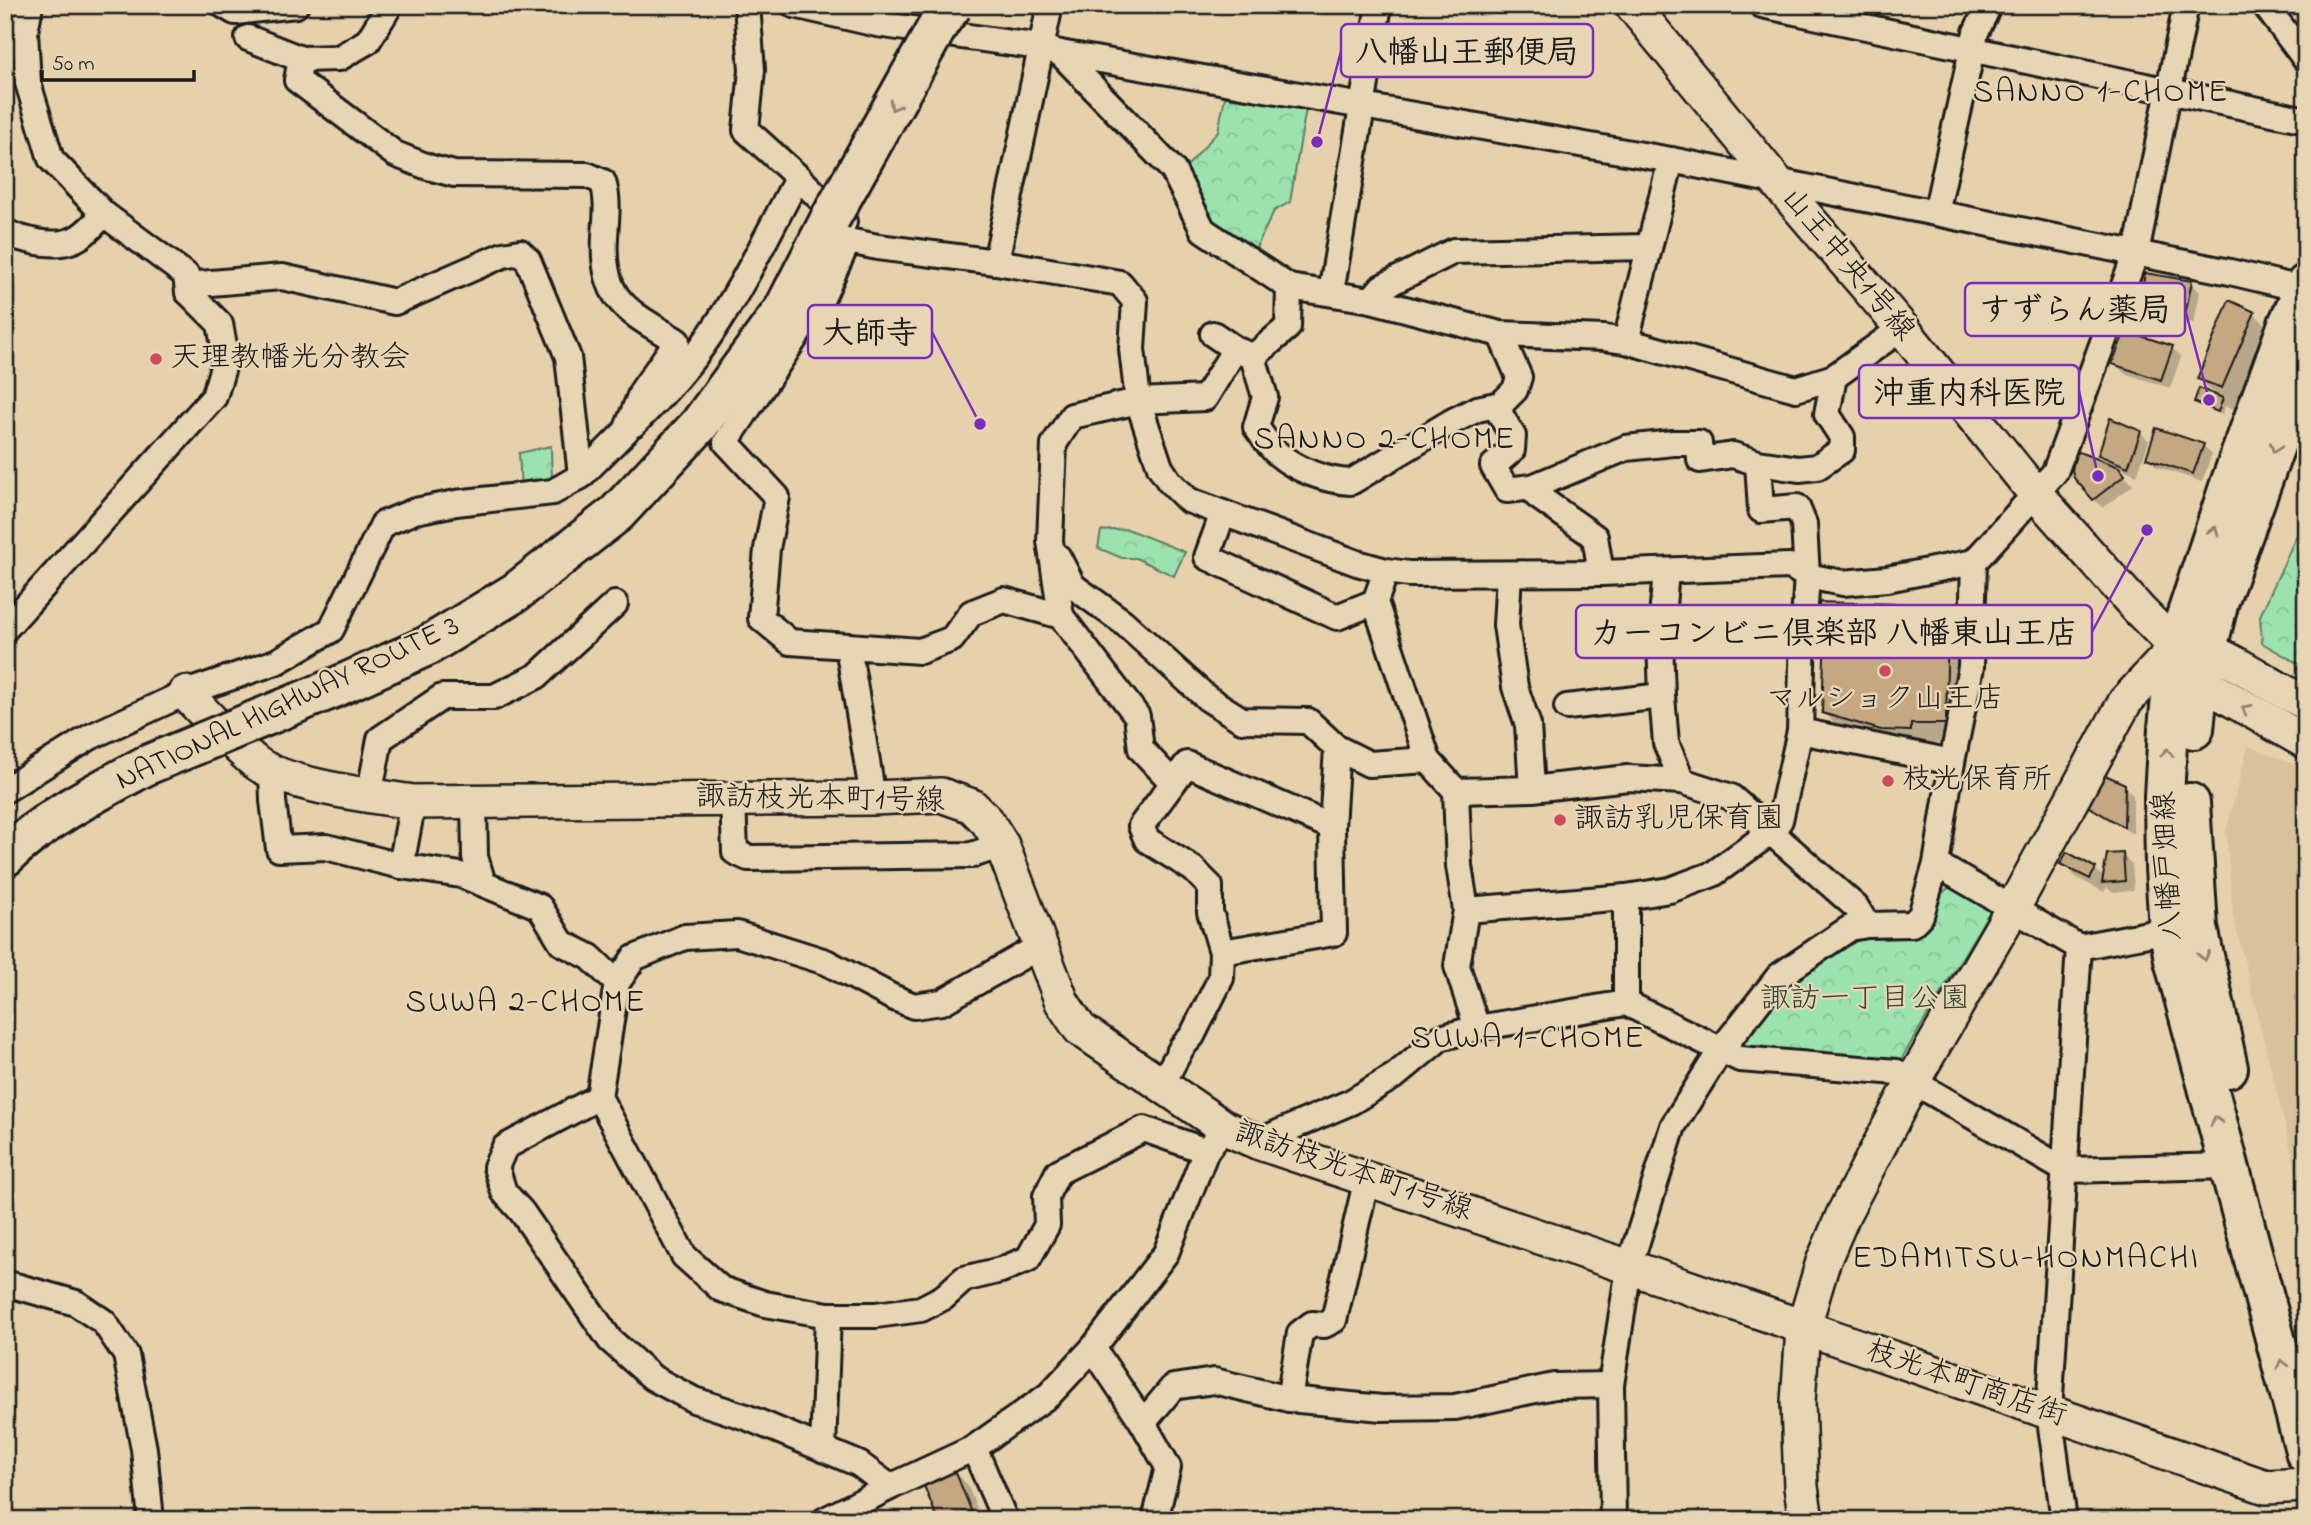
<svg xmlns="http://www.w3.org/2000/svg" width="2311" height="1525" font-family="'Indie Flower','Klee One',sans-serif">
	<defs>
		<pattern id="park-crowns" width="20" height="18" patternUnits="userSpaceOnUse" patternTransform="scale(1.75)"><rect width="20" height="18" fill="#9ce2af"/><path d="M2 6a3 3 0 1 1 6 0M12 15a3 3 0 1 1 6 0" fill="none" stroke="#86c196"/></pattern>
	</defs>
	<rect width="100%" height="100%" fill="#e6d1ac"/>
	<filter id="ink" filterUnits="userSpaceOnUse"><feTurbulence type="fractalNoise" baseFrequency=".0143" numOctaves="2"/><feDisplacementMap in="SourceGraphic" scale="14" xChannelSelector="R" yChannelSelector="G"/><feConvolveMatrix kernelMatrix="1 2 1 2 8 2 1 2 1" color-interpolation-filters="sRGB"/></filter>
	<g filter="url(#ink)">
		<!-- built -->
		<polygon fill="#d8c29c" points="2248,746 2306,769 2306,1211 2233,915 2226,831"/>
		<!-- park -->
		<g fill="url(#park-crowns)" stroke="#5c7f66" stroke-width="2">
			<polygon points="1225,97 1306,108 1290,202 1274,211 1255,250 1214,224 1183,171 1218,131"/>
			<polygon points="551,446 552,484 521,489 519,453"/>
			<polygon points="2306,515 2306,668 2262,643 2260,616"/>
			<polygon points="1127,529 1185,552 1174,576 1136,558 1122,558 1098,548 1101,531"/>
			<polygon points="1950,887 1990,911 1899,1063 1755,1052 1744,1044 1744,1035 1780,987 1856,936 1917,936 1928,928 1942,893"/>
		</g>
		<!-- shadow -->
		<g fill="#0003">
			<polygon points="2191,283 2200,292 2194,323 2169,318 2168,324 2149,322 2140,312"/>
			<polygon points="2254,313 2282,342 2251,415 2225,406 2222,415 2200,406 2196,402 2219,398 2199,379"/>
			<polygon points="2172,348 2181,357 2170,388 2124,373 2115,364"/>
			<polygon points="2140,432 2149,441 2137,475 2116,466 2133,485 2103,508 2094,499 2111,466 2100,454"/>
			<polygon points="2203,445 2212,454 2202,482 2157,467 2148,458"/>
			<polygon points="1947,606 1966,626 1964,742 1929,743 1929,749 1843,732 1824,713 1826,640 1813,627"/>
			<polygon points="2124,786 2133,795 2133,834 2098,814 2089,804"/>
			<polygon points="2068,855 2095,869 2104,878 2122,855 2132,864 2134,890 2112,892 2107,887 2104,892 2077,878 2063,864"/>
			<polygon points="953,1470 967,1484 982,1520 940,1520"/>
		</g>
		<!-- building -->
		<g fill="#c4a881" stroke="#1c1c1c" stroke-width="2">
			<polygon points="2145,273 2192,281 2185,315 2160,310 2159,316 2138,313"/>
			<polygon points="2229,300 2255,312 2222,388 2197,379"/>
			<polygon points="2125,331 2173,346 2161,380 2112,364"/>
			<polygon points="2199,388 2223,398 2218,412 2194,402"/>
			<polygon points="2110,418 2141,431 2128,467 2098,455"/>
			<polygon points="2156,428 2204,444 2193,474 2146,458"/>
			<polygon points="2076,451 2119,467 2125,475 2093,500 2074,478 2072,470"/>
			<polygon points="1812,602 1948,605 1946,724 1911,724 1911,731 1881,730 1822,713 1825,629 1811,628"/>
			<polygon points="2105,775 2125,784 2124,827 2086,805"/>
			<polygon points="2067,852 2096,868 2090,879 2060,864"/>
			<polygon points="2123,853 2125,881 2102,883 2107,854"/>
			<polygon points="954,1468 975,1520 938,1520 922,1481"/>
		</g>
		<g fill="none" stroke-linecap="round" stroke-linejoin="round">
			<!-- street casing -->
			<g stroke="#1c1c1c" stroke-width="30">
				<g id="street">
					<polyline points="223,5 235,12 296,5"/>
					<polyline points="747,5 752,70 746,130 798,177"/>
					<polyline points="794,5 877,24 1040,47 1060,53 1671,160 2230,272 2306,290"/>
					<polyline points="1762,5 2306,120"/>
					<polyline points="2265,5 2306,60"/>
					<polyline points="248,38 301,59"/>
					<polyline points="1060,53 1173,170 1203,230 1289,287 1371,300 1500,334 1604,338 1626,341 1796,389 1834,377 1902,328"/>
					<polyline points="1936,213 1976,32 1989,5"/>
					<path d="M5 231C15 238 25 239 37 242 71 248 82 238 104 214"/>
					<polyline points="996,262 1050,5"/>
					<polyline points="188,292 199,284 282,277 395,302 503,255 520,252 528,260 568,357 581,476"/>
					<polyline points="1331,293 1379,5"/>
					<polyline points="1371,300 1382,287 1454,251 1648,247"/>
					<polyline points="1213,334 1235,349"/>
					<polyline points="1500,334 1519,377 1515,390 1501,404 1500,414 1513,436 1512,450 1493,466 1507,490 1532,487 1537,496 1595,537 1601,573"/>
					<polyline points="1626,341 1671,160"/>
					<path d="M1253 357 1265 397 1256 427C1263 436 1269 447 1278 454 1297 470 1326 481 1351 482L1451 422 1477 409 1501 404"/>
					<path d="M634 424C661 397 687 369 708 338 743 287 769 231 798 177L844 222"/>
					<polyline points="1532,487 1626,448 1673,443 1699,443 1700,460 1733,455 1758,463 1799,469 1817,467 1842,450 1842,437 1827,414 1834,377"/>
					<polyline points="1223,513 1207,557 1337,617 1375,602"/>
					<polyline points="1058,557 1073,586 1123,622 1207,698 1242,720 1308,721 1337,748 1369,764 1428,760"/>
					<polyline points="1386,571 1375,602 1428,760 1456,791 1459,866 1466,910 1457,966 1477,1028"/>
					<polyline points="1666,571 1660,641 1662,696 1666,743 1682,781"/>
					<polyline points="1509,574 1506,625 1515,687 1528,725 1532,789"/>
					<polyline points="5,629 214,397 226,357 220,324 188,292 186,275 104,214 51,159 28,83 25,32 30,5"/>
					<polyline points="848,646 790,642 761,618 767,549 777,497 726,442 823,296 848,241 878,247 996,262 1120,283 1135,301 1132,349 1138,401 1160,467 1169,481 1188,500 1357,563 1386,571 1409,574 1601,573 1790,566 1807,576 1843,583 1887,579 1974,562 2055,472 2136,253 2186,5"/>
					<polyline points="1567,707 1662,696"/>
					<polyline points="1800,731 1952,762"/>
					<polyline points="272,771 273,801 279,849 326,847 401,866"/>
					<polyline points="1173,783 1187,764 1332,827"/>
					<path d="M5 790 90 737 185 693 276 662 331 630 383 524 415 511 456 503 553 492 581 476 626 431 642 391 677 341C628 311 601 302 605 237 606 218 609 200 603 182L587 175 454 174 428 167 395 154 297 80 301 59 339 58 368 41 390 5"/>
					<polyline points="1456,791 1532,789 1628,778 1682,781 1731,797 1856,907 1867,925"/>
					<polyline points="369,796 380,739 442,697 494,697 537,676 615,604"/>
					<polyline points="873,798 848,646 920,651 952,639 971,613 1004,600 1061,616"/>
					<polyline points="733,799 735,852 748,858 972,855 1002,845"/>
					<polyline points="474,801 475,857 483,883"/>
					<polyline points="413,802 401,866 461,875 540,907 562,943 590,957 617,983"/>
					<polyline points="1936,864 2079,947 2049,1412 2064,1520"/>
					<polyline points="1626,897 1626,1003"/>
					<polyline points="1466,910 1626,897 1670,890 1713,874 1771,832 1780,820 1800,731 1803,635 1807,576 1804,524 1797,507 1761,510 1758,463"/>
					<polyline points="1042,945 942,1002 914,1006 892,997 826,962 737,934 685,937 634,958 617,983 599,1097 684,1256 721,1289 765,1304 828,1315 876,1315 921,1309 944,1297 964,1279 1001,1270 1028,1259 1047,1225 1046,1196 1058,1172 1144,1129 1206,1151"/>
					<polyline points="2079,947 2169,930"/>
					<polyline points="1222,952 1334,933 1332,827 1337,748"/>
					<polyline points="1161,1086 1182,1047 1192,1036 1221,978 1222,952 1210,912 1210,886 1193,869 1147,840 1141,826 1173,783 1141,749 1137,716 1061,616 1050,541 1054,444 1072,416 1138,401 1205,398 1235,349 1253,357 1288,327 1289,287"/>
					<polyline points="599,1097 505,1147 496,1167 504,1192 522,1212 610,1340 653,1378 694,1400 746,1417 859,1464 890,1487 974,1448 1049,1395 1093,1348 1166,1253 1206,1151 1216,1138"/>
					<polyline points="1257,1142 1351,1102 1396,1075 1440,1038 1477,1028 1626,1003 1740,1059 1897,1072 2065,1170 2228,1166"/>
					<polyline points="5,1283 76,1303 104,1322 126,1355 144,1449 151,1520"/>
					<polyline points="1093,1348 1143,1423 1168,1467 1155,1520"/>
					<polyline points="1289,1399 1300,1333 1312,1324 1324,1325 1334,1320 1367,1178"/>
					<polyline points="1143,1423 1173,1387 1214,1381 1289,1399 1382,1408 1455,1407 1554,1386 1611,1385"/>
					<polyline points="974,1448 1005,1520"/>
					<polyline points="823,1449 828,1315"/>
					<polyline points="825,1520 890,1487"/>
					<polyline points="1613,1520 1611,1385 1629,1267 1673,1126 1720,1051 1779,976 1850,928 1867,925 1912,924 1921,915 1936,864 1952,762 1971,667 1974,562"/>
				</g>
			</g>
			<!-- secondary casing -->
			<g stroke="#1c1c1c" stroke-width="38">
				<g id="secondary">
					<polyline points="1632,5 1775,180 1902,328 2034,492 2140,611 2176,647 2199,681 2306,742"/>
					<path d="M2182 648C2191 649 2201 648 2209 651 2243 664 2273 688 2306 703"/>
					<path d="M185 693C208 716 230 742 255 762 286 786 373 796 413 802L873 798 941 795 972 806 987 821 1002 845 1062 1002 1080 1029 1223 1127 1257 1142 1629 1267 2266 1487 2306 1485"/>
					<polyline points="1806,1520 1801,1487 1798,1402 1803,1329 1823,1262 1844,1213 1913,1081 2013,908 2125,702 2176,647"/>
				</g>
			</g>
			<!-- primary casing -->
			<g stroke="#1c1c1c" stroke-width="44">
				<g id="primary">
					<polyline points="2306,284 2288,324 2230,484 2176,647 2168,728 2164,796 2165,868 2169,930 2174,960 2306,1454"/>
					<polyline points="2194,729 2199,681 2219,601 2306,360"/>
					<polyline points="2190,803 2198,928 2228,1068"/>
				</g>
			</g>
			<!-- highway casing -->
			<g stroke="#1c1c1c" stroke-width="44">
				<g id="highway">
					<polyline points="334,688 427,646 516,592 617,513 699,425 784,309 830,219"/>
					<path d="M5 857C45 818 99 791 147 765"/>
				</g>
			</g>
			<!-- street -->
			<use href="#street" stroke="#e8d5b3" stroke-width="24"/>
			<!-- secondary -->
			<use href="#secondary" stroke="#e8d5b3" stroke-width="33"/>
			<!-- primary -->
			<use href="#primary" stroke="#e8d5b3" stroke-width="38"/>
			<!-- highway -->
			<use href="#highway" stroke="#e8d5b3" stroke-width="38"/>
			<!-- highway-bridge casing -->
			<g stroke="#1c1c1c" stroke-width="44" stroke-linecap="butt">
				<g id="highway-bridge">
					<polyline points="830,219 940,22 953,5"/>
					<polyline points="147,765 334,688"/>
				</g>
			</g>
			<!-- highway-bridge -->
			<use href="#highway-bridge" stroke="#e8d5b3" stroke-width="38"/>
		</g>
		<!-- one-way arrows -->
		<defs><path id="oneway-chevron" d="M-2-3.5L2.5 0L-2 3.5" fill="none" stroke-width="1.6" stroke-linecap="round" stroke-linejoin="round" transform="scale(1.75)"/></defs>
		<g stroke="#8c826f">
			<use href="#oneway-chevron" transform="translate(894 106) rotate(119)"/>
			<use href="#oneway-chevron" transform="translate(2275 448) rotate(110)"/>
			<use href="#oneway-chevron" transform="translate(2214 531) rotate(-71)"/>
			<use href="#oneway-chevron" transform="translate(2246 709) rotate(-150)"/>
			<use href="#oneway-chevron" transform="translate(2167 753) rotate(-87)"/>
			<use href="#oneway-chevron" transform="translate(2204 956) rotate(78)"/>
			<use href="#oneway-chevron" transform="translate(2216 1121) rotate(-105)"/>
			<use href="#oneway-chevron" transform="translate(2282 1364) rotate(-105)"/>
		</g>
	</g>
	<!-- markers -->
	<g fill="#d1495b" stroke="#e8d5b3" stroke-width="2.5">
		<circle cx="156" cy="359" r="7"/>
		<circle cx="1885" cy="671" r="7"/>
		<circle cx="1888" cy="781" r="7"/>
		<circle cx="1560" cy="820" r="7"/>
	</g>
	<g text-anchor="middle" dominant-baseline="central" stroke-width="5" stroke-linejoin="round" paint-order="stroke">
		<!-- street labels -->
		<g font-size="30" fill="#1c1c1c" stroke="#e8d5b3">
			<text transform="translate(1847 265) rotate(50)">山王中央1号線</text>
			<text transform="translate(288 704) rotate(-25)">NATIONAL HIGHWAY ROUTE 3</text>
			<text transform="translate(820 800) rotate(1)">諏訪枝光本町1号線</text>
			<text transform="translate(2169 866) rotate(-93)">八幡戸畑線</text>
			<text transform="translate(1353 1172) rotate(19)">諏訪枝光本町1号線</text>
			<text transform="translate(1966 1384) rotate(19)">枝光本町商店街</text>
		</g>
		<!-- poi labels -->
		<g font-size="30" fill="#1c1c1c" stroke="#e8d5b3" text-anchor="start">
			<text x="170" y="359">天理教幡光分教会</text>
			<text x="1885" y="700" text-anchor="middle">マルショク山王店</text>
			<text x="1902" y="781">枝光保育所</text>
			<text x="1574" y="820">諏訪乳児保育園</text>
		</g>
		<!-- park labels -->
		<g font-size="30" fill="#364439" stroke="#e8d5b3">
			<text x="1865" y="1000">諏訪一丁目公園</text>
		</g>
		<!-- neighbourhood labels -->
		<g font-size="32" letter-spacing="2" fill="#1c1c1c" stroke="#e8d5b3">
			<text x="2101" y="93">SANNO 1-CHOME</text>
			<text x="1385" y="440">SANNO 2-CHOME</text>
			<text x="526" y="1003">SUWA 2-CHOME</text>
			<text x="1528" y="1039">SUWA 1-CHOME</text>
		</g>
		<!-- quarter labels -->
		<g font-size="33" letter-spacing="2" fill="#1c1c1c" stroke="#e8d5b3">
			<text x="2026" y="1259">EDAMITSU-HONMACHI</text>
		</g>
	</g>
	<!-- callouts -->
	<path fill="none" stroke="#7b2cbf" stroke-width="2.5" d="M1317 142L1341 51M2209 400L2185 309M980 424L932 332M2098 476L2079 391M2147 530L2092 632"/>
	<g fill="#7b2cbf" stroke="#e8d5b3" stroke-width="2.5">
		<circle cx="1317" cy="142" r="7"/>
		<circle cx="2209" cy="400" r="7"/>
		<circle cx="980" cy="424" r="7"/>
		<circle cx="2098" cy="476" r="7"/>
		<circle cx="2147" cy="530" r="7"/>
	</g>
	<g fill="#e8d5b3" stroke="#7b2cbf" stroke-width="2.5">
		<rect x="1341" y="24" width="252" height="53" rx="7"/>
		<rect x="1965" y="283" width="220" height="53" rx="7"/>
		<rect x="808" y="305" width="124" height="53" rx="7"/>
		<rect x="1859" y="365" width="220" height="53" rx="7"/>
		<rect x="1576" y="605" width="516" height="53" rx="7"/>
	</g>
	<g font-size="32" text-anchor="middle" font-weight="bold" fill="#1c1c1c">
		<text x="1467" y="62">八幡山王郵便局</text>
		<text x="2075" y="320">すずらん薬局</text>
		<text x="870" y="343">大師寺</text>
		<text x="1969" y="403">沖重内科医院</text>
		<text x="1834" y="643">カーコンビニ倶楽部 八幡東山王店</text>
	</g>
	<!-- margin -->
	<rect width="2311" height="1525" fill="none" stroke="#e8d5b3" stroke-width="28"/>
	<rect x="14" y="14" width="2283" height="1497" fill="none" stroke="#1c1c1c" stroke-width="2.5" filter="url(#ink)"/>
	<!-- scale -->
	<path d="M42 70v10h152v-10" fill="none" stroke="#1c1c1c" stroke-width="3.5"/>
	<text x="52" y="70" font-size="21" fill="#1c1c1c" stroke="#e8d5b3" stroke-width="5" paint-order="stroke">50 m</text>
</svg>
